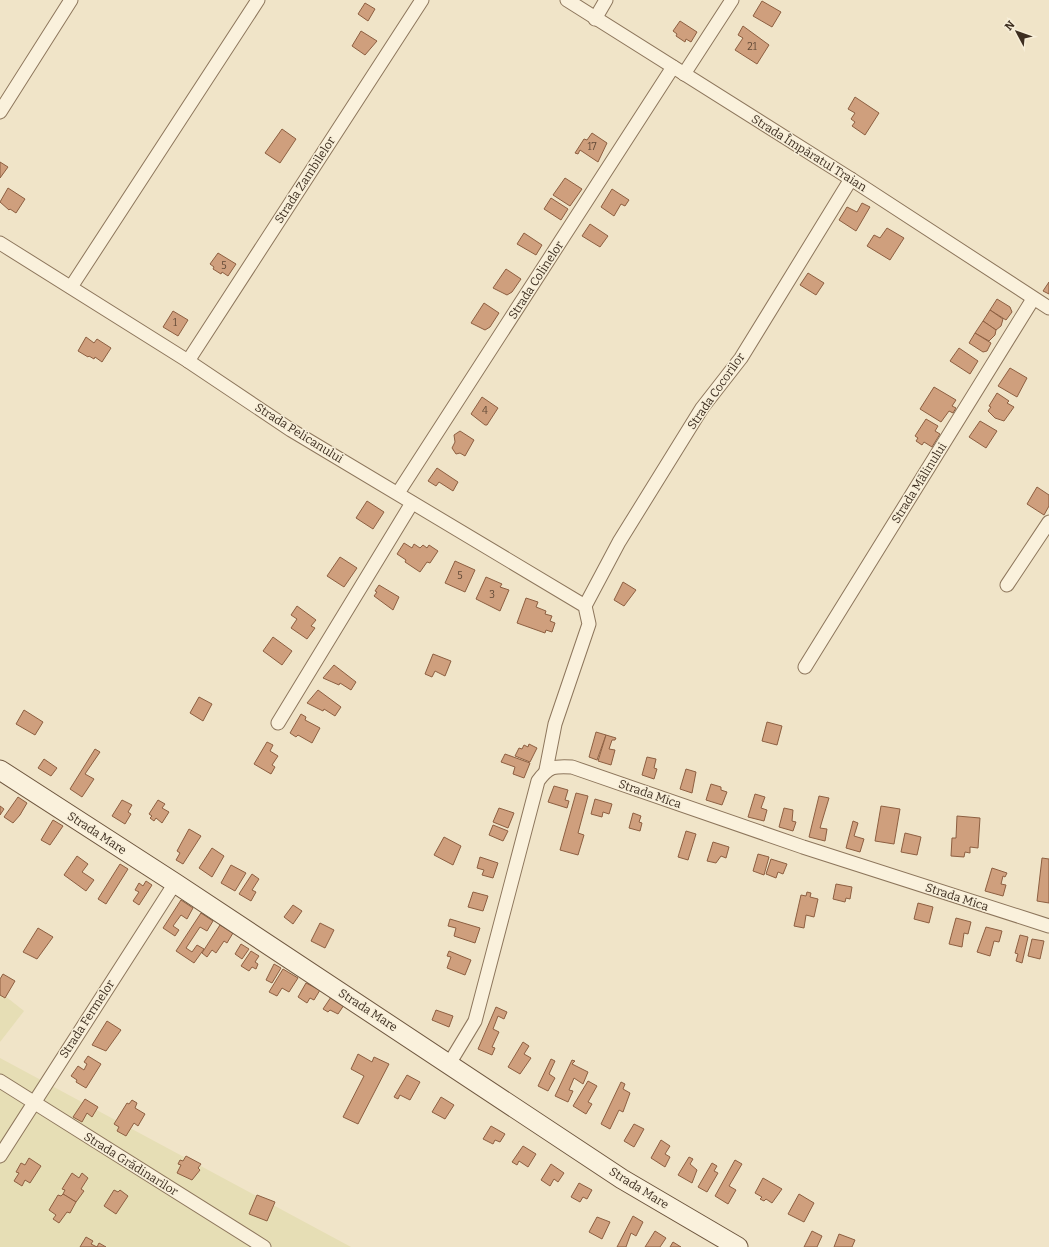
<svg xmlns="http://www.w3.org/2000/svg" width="1049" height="1247" font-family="Bitter,serif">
	<rect width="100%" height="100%" fill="#f0e4c8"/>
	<!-- farmland -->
	<g fill="#e6deb5">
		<polygon points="0,992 24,1011 0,1042"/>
		<polygon points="0,1058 351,1247 0,1247"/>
	</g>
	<!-- building -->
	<g fill="#cf9f7d" stroke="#8d5f41">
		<polygon points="762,1 781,12 772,27 753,16"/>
		<polygon points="365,3 375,9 368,21 358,14"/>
		<polygon points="680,21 697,32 691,42 686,39 685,42 676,36 677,34 673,31"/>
		<polygon points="743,26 769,45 757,64 735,50 743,38 738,35"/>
		<polygon points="361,31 377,41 365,55 352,46"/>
		<polygon points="855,97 879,113 865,135 852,126 855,122 851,119 855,113 848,109"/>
		<polygon points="282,129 296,139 280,163 265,153"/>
		<polygon points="592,133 607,143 598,162 580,150 578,154 575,153 584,139 587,140"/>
		<polygon points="0,162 8,167 0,178"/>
		<polygon points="565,178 582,189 570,206 553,195"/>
		<polygon points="8,188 25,199 16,213 10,209 9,210 0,202"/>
		<polygon points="612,189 629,200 625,206 621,204 614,216 601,207"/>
		<polygon points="551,198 568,209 561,220 544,209"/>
		<polygon points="862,203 870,207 856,231 839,220 847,207 857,212"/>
		<polygon points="590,224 608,236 600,247 582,236"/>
		<polygon points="887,228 904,238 890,260 867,246 874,235 880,238"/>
		<polygon points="524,233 542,245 536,255 517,244"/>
		<polygon points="218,253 236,264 228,276 222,272 221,274 213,269 214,267 210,264"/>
		<polygon points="506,269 521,279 512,292 507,295 493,288"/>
		<polygon points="808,273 824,283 816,295 800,285"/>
		<polygon points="1049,282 1049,294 1043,291"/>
		<polygon points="997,299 1010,307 1012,312 1006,320 990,310"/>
		<polygon points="484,303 499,313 490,327 485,330 471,323"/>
		<polygon points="990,310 1003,319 1001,326 996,330 983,321"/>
		<polygon points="173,311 188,320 178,336 163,327"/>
		<polygon points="983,321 996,330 995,335 989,341 975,333"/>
		<polygon points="975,333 991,343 987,351 983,352 969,343"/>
		<polygon points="86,337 94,343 97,339 111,348 102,362 95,357 94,359 89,356 88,357 78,351"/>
		<polygon points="959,348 978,361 970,374 950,361"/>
		<polygon points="1010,368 1027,378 1017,397 998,386"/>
		<polygon points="934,387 956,400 952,406 956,408 953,413 949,411 941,422 920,409"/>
		<polygon points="997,393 1009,401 1007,403 1014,407 1004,421 995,418 988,411 991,407 989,406"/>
		<polygon points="482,397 498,408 487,425 485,425 471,414"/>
		<polygon points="926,419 938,426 935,431 940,434 932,447 924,442 922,445 916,441 918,438 915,436"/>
		<polygon points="980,421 997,431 986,448 969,437"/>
		<polygon points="460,431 474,440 465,456 460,453 456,454 452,448 455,442 454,435"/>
		<polygon points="437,468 458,482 453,491 439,482 436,486 428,481"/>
		<polygon points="1037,487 1049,495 1049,506 1044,515 1027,504"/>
		<polygon points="367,501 384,512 373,529 356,518"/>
		<polygon points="404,543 412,548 414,544 420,548 423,545 427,548 429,545 438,551 430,563 427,562 420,572 405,562 406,560 397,554"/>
		<polygon points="340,557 357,568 344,587 327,576"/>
		<polygon points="455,561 475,570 465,592 445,583"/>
		<polygon points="486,577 502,584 500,587 509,590 500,611 476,599"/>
		<polygon points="623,582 636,590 624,606 614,600"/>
		<polygon points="379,585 399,597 393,610 374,596 377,592 375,591"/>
		<polygon points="526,598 538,602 536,607 546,611 545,614 552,616 550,621 555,623 552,632 546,630 545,633 517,623"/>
		<polygon points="297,606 316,620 311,626 315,628 307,639 291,628 297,619 291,615"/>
		<polygon points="273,637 292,651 282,665 263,651"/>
		<polygon points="433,654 451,661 445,676 435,671 432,677 425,674"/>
		<polygon points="334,665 356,682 351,690 340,683 339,685 323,678"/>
		<polygon points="318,690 341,707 335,716 324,709 323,711 307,703"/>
		<polygon points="199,697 212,704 203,721 190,713"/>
		<polygon points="24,710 43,722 35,735 16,724"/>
		<polygon points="301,714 306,717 305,720 320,728 312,743 298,735 296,737 290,733"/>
		<polygon points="767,722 782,726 777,745 762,741"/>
		<polygon points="596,732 606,735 597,760 589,757"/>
		<polygon points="606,735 616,738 615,740 612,740 609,749 615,750 611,765 598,761"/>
		<polygon points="267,742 273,745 270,751 278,756 272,765 275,767 271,774 254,764"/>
		<polygon points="529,744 537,748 530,762 515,756 519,748 522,749 524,745 528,747"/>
		<polygon points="95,749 100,752 85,774 94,779 82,797 70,789"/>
		<polygon points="505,754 530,763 524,778 513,774 515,767 501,762"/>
		<polygon points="647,757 656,759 654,768 657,769 654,779 642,775"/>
		<polygon points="44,759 57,768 51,776 38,768"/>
		<polygon points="686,769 696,772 692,793 680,789"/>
		<polygon points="711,784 721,787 721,790 727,792 722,805 706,800"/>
		<polygon points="554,786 568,790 565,800 569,801 567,808 548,802"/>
		<polygon points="576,793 588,796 578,833 584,835 578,855 560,850"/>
		<polygon points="755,794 765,797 761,808 767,810 764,821 748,817"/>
		<polygon points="819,796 829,798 820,828 827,829 825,841 809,837"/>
		<polygon points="18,797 27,803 20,815 13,823 4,817"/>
		<polygon points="595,799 612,804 609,814 603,812 602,817 591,814"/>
		<polygon points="122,800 132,805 128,812 131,814 125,824 112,816"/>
		<polygon points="158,800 165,804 162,808 169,812 162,823 156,818 154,821 150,818 152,816 149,814"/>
		<polygon points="0,806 4,809 0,815"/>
		<polygon points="881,806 900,809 894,844 875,841"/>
		<polygon points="499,808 514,813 508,828 493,822"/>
		<polygon points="784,808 793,810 792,821 796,822 793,831 779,827"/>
		<polygon points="633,813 641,816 639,822 642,823 640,831 629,828"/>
		<polygon points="957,816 980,818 978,848 970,847 970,853 965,852 964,857 951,856 952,838 956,838"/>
		<polygon points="53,820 63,826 50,845 41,840"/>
		<polygon points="853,821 858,823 854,836 864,839 860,852 846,848"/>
		<polygon points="493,825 508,831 503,841 489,835"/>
		<polygon points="189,829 201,836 183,864 176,860 180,853 177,851"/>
		<polygon points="686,831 696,834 688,860 678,857"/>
		<polygon points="905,833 921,837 917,855 901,852"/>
		<polygon points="444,837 461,846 453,865 434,855"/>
		<polygon points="713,842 729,847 726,858 721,856 716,863 707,861"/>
		<polygon points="212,848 224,856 212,877 199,868"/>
		<polygon points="758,854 769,857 764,875 753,871"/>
		<polygon points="77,856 88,864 82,872 94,880 86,891 64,875"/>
		<polygon points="480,857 498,863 493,878 482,875 484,870 477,868"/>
		<polygon points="1042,858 1049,859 1049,903 1037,901"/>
		<polygon points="771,859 787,864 783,874 778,872 776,878 766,874"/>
		<polygon points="120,864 128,869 106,904 98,899"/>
		<polygon points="231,865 246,873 235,891 221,883"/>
		<polygon points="992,868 1007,873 1005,877 1003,876 1001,884 1006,885 1003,896 985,891"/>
		<polygon points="252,874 259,879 252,890 256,892 251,901 239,894"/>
		<polygon points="146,881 152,885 139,905 133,901 139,892 135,890 139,883 143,886"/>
		<polygon points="836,884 852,887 850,899 846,898 845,902 833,899"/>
		<polygon points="473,892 488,896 483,911 468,907"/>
		<polygon points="807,892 811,893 810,897 818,899 814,917 806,915 804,928 794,926 801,895 806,896"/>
		<polygon points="181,900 193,908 187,919 181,915 173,926 179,930 175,936 163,928"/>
		<polygon points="918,903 933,907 929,923 914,919"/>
		<polygon points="293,905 302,911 293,924 284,917"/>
		<polygon points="201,913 213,921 207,931 200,927 186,948 192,952 197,945 204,949 194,963 176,951"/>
		<polygon points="956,918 971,922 968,934 964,933 962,947 949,944"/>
		<polygon points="450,919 480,928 475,943 454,936 456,928 448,926"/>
		<polygon points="320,923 334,930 325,948 311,941"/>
		<polygon points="220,925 233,933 227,943 224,941 216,953 212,950 207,957 202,953"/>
		<polygon points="986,927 1002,931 999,942 994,941 990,956 977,952"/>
		<polygon points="38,928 53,937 37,959 23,952"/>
		<polygon points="1020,935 1028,937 1022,963 1016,961 1018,954 1015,953"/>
		<polygon points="1032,939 1044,941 1040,959 1028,956"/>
		<polygon points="241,944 249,949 242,959 235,954"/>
		<polygon points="251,951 259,956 255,962 258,964 256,969 252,967 249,971 241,966"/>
		<polygon points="449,951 471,960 465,975 447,968 451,957 447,956"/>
		<polygon points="274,964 281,968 272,983 266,980"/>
		<polygon points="283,969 298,978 289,992 282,988 277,996 269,992"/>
		<polygon points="3,974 15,981 5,998 0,995 0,979"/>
		<polygon points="306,983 320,990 314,1000 310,998 307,1003 298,997"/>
		<polygon points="331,997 344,1005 338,1014 330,1010 328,1012 323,1009"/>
		<polygon points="496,1007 507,1012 504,1019 498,1016 493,1029 499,1032 492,1047 495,1048 492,1055 478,1049"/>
		<polygon points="436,1010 453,1016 449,1027 432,1020"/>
		<polygon points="107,1021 121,1030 106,1051 92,1045"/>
		<polygon points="523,1042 529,1046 524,1054 531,1058 520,1074 508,1067"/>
		<polygon points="358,1054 372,1062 374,1057 389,1064 358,1124 343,1117 364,1076 351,1069"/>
		<polygon points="88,1056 101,1064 86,1088 76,1082 77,1080 71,1076 78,1066 84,1070 87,1064 84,1062"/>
		<polygon points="551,1059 555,1061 549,1074 555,1078 548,1091 538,1086"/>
		<polygon points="572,1060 575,1061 572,1064 588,1072 583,1084 574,1078 569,1090 573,1091 568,1102 555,1096"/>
		<polygon points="407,1075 420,1082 410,1100 400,1095 398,1099 394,1097"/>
		<polygon points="588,1081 597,1086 588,1102 592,1104 586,1114 573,1106"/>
		<polygon points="621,1082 625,1084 623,1089 630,1093 623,1112 619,1110 610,1129 601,1124"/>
		<polygon points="441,1097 454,1105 445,1119 432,1112"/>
		<polygon points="85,1099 98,1107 92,1117 87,1113 82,1122 73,1117"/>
		<polygon points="132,1100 137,1103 135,1108 145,1114 138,1126 134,1123 126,1136 117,1131 119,1127 114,1124 127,1103 129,1104"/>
		<polygon points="634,1124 644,1129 634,1147 624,1141"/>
		<polygon points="491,1126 505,1134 500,1142 495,1140 493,1144 483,1139"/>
		<polygon points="661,1140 670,1146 665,1154 670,1157 665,1167 651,1158"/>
		<polygon points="523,1146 536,1154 528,1167 519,1161 517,1165 512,1162"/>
		<polygon points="186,1156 201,1164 198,1168 200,1170 192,1180 177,1173 181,1165 178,1164 180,1160 183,1161"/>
		<polygon points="689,1157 693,1159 690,1164 697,1170 692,1183 678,1175"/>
		<polygon points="29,1158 41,1166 30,1183 25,1180 22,1186 14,1181 19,1173 16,1172 21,1163 25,1165"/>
		<polygon points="735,1160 742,1164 729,1186 736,1190 728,1204 715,1196"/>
		<polygon points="712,1163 717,1166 714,1171 718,1173 707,1192 698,1187"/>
		<polygon points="551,1164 564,1173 558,1182 554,1179 550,1186 541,1180"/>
		<polygon points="72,1173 79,1178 82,1173 88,1178 81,1189 84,1191 76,1202 63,1194 65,1190 62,1189"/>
		<polygon points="763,1178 782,1189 772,1203 766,1199 764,1201 760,1199 762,1197 755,1193"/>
		<polygon points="579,1183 592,1190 587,1199 583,1197 580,1202 571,1197"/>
		<polygon points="114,1190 118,1192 120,1190 128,1196 116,1214 104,1206"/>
		<polygon points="63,1194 76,1202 70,1213 67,1212 59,1223 53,1219 56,1215 49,1210 58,1195 61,1196"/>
		<polygon points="799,1194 814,1203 804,1222 788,1214"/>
		<polygon points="257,1195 275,1202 267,1221 249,1214"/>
		<polygon points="633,1216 643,1222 636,1236 631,1233 626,1247 617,1247"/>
		<polygon points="597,1217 610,1222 602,1239 589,1232"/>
		<polygon points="655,1231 666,1238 660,1247 645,1247"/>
		<polygon points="812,1231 822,1236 817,1247 804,1247"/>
		<polygon points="839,1234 855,1240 852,1247 834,1247"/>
		<polygon points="86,1237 93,1241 91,1244 97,1247 80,1247"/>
		<polygon points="673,1242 681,1247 670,1247"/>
		<polygon points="99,1243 106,1247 97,1247"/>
	</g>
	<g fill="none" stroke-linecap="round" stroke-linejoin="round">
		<!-- street casing -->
		<g stroke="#8d765c" stroke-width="15">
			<g id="street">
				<polyline points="567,0 851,179 1049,308"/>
				<polyline points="595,19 606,0"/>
				<polyline points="684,74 732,0"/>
				<polyline points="0,112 71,0"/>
				<polyline points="0,243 188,361 291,430 585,606 589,624 555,724 546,770"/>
				<polyline points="71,287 258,0"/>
				<polyline points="188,361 422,0"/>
				<polyline points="398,493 673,67"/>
				<polyline points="1007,585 1049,522"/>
				<polyline points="585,606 619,542 702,408 741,358 851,179"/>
				<polyline points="805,667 1033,299"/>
				<polyline points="278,723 412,503"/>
				<path d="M449 1064 475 1021 538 781C549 766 554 766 572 767L803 847 1049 926"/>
				<polyline points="0,1081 264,1247"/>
				<polyline points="0,1156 175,883"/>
			</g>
		</g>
		<!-- secondary casing -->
		<g stroke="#6f573f" stroke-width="21">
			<polyline id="secondary" points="0,770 175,883 622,1179 738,1247"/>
		</g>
		<!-- street -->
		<use href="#street" stroke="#faf1dc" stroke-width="13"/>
		<!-- secondary -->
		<use href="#secondary" stroke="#faf1dc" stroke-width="19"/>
	</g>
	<g text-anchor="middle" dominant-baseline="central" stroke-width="3" stroke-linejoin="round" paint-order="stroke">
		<!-- number labels -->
		<g font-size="10" fill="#624a37">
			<text x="752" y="47">21</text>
			<text x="592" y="147">17</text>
			<text x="224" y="266">5</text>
			<text x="175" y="323">1</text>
			<text x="485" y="411">4</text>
			<text x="460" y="576">5</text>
			<text x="492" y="595">3</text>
		</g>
		<!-- street labels -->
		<g font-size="12" fill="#3d2e20" stroke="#f7eed8">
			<text transform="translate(809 153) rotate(32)">Strada Împăratul Traian</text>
			<text transform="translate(305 180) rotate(-57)">Strada Zambilelor</text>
			<text transform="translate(536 280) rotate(-57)">Strada Colinelor</text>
			<text transform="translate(716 391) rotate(-55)">Strada Cocorilor</text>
			<text transform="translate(299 433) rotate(32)">Strada Pelicanului</text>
			<text transform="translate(919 483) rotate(-58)">Strada Mălinului</text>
			<text transform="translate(650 794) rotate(19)">Strada Mica</text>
			<text transform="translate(97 833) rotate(33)">Strada Mare</text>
			<text transform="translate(957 897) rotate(18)">Strada Mica</text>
			<text transform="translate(368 1010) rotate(33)">Strada Mare</text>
			<text transform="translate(87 1019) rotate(-57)">Strada Fermelor</text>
			<text transform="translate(131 1164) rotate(32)">Strada Grădinarilor</text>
			<text transform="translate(639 1188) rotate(32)">Strada Mare</text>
		</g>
	</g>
	<!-- north arrow -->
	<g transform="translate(1017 32) rotate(311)" stroke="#f7eed8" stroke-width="3" paint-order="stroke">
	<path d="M0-3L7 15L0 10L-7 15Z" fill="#3d2e20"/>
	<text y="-6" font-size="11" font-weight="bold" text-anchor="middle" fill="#3d2e20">N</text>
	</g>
</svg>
